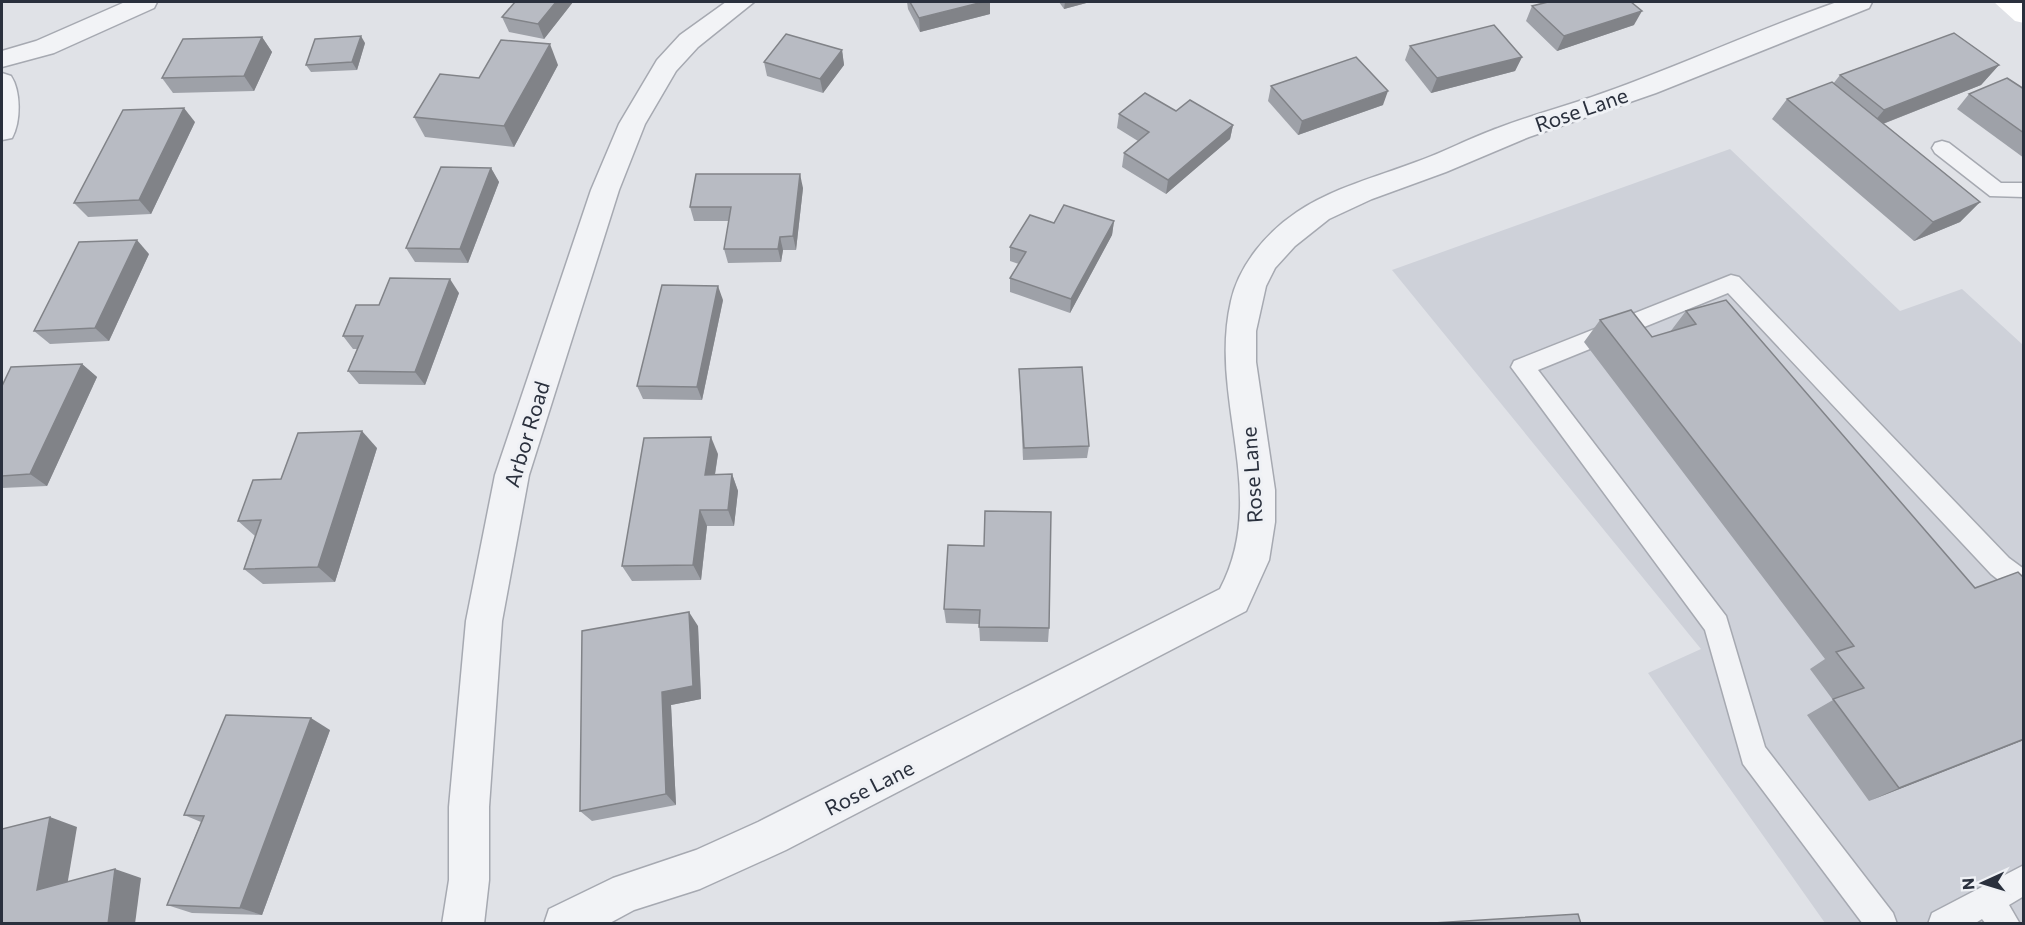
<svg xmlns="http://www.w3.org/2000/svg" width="2025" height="925" font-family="Commissioner,sans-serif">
	<rect width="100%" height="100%" fill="#e0e2e7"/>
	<!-- built -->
	<polygon fill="#ced1d9" points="1730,149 1900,311 1962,289 2023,345 2023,923 1825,923 1648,673 1701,649 1392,270"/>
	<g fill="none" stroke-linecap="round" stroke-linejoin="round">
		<!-- lane casing -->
		<g stroke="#a6a9b1" stroke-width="3">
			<g id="lane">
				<polygon points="1942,141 1949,143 2001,183 2024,183 2024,197 1990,196 1935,153 1932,148 1935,143"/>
				<polygon points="1731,275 1739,277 2009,558 2024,569 2024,596 2015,593 1991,574 1728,293 1538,370 1726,616 1765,747 1893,913 1897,924 1863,924 1743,764 1705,630 1511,367 1514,361"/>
				<polygon points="2024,865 2024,896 2009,905 2020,924 1986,924 1982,919 1974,924 1928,924 1932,913"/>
			</g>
		</g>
		<!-- street casing -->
		<g stroke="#a6a9b1" stroke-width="3">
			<g id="street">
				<polygon points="125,2 157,2 154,8 54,53 2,67 2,51 36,41"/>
				<polygon points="726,2 754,2 698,47 676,71 645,124 619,190 529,475 502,621 489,807 489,880 484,924 442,924 449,880 449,807 466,621 495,475 591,190 619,124 657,60 680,35"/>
				<path d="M1837 2H1872L1869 8 1656 93 1529 137 1446 172 1372 199 1329 219 1295 246 1275 268 1266 286 1256 331V362L1275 490V522L1269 560 1246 611 786 850 700 889 634 910 608 924H544L549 909 613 878 696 850 758 822 1220 589C1270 494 1208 400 1231 301 1239 265 1267 232 1297 212 1333 188 1376 177 1416 162 1444 152 1470 138 1498 128 1534 114 1571 105 1606 92 1684 64 1760 29 1837 2Z"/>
				<path d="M2 73 11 76C21 91 21 122 12 138L2 140Z"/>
			</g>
		</g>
		<!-- lane -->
		<use href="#lane" fill="#f2f3f6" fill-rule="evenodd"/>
		<!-- street -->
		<use href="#street" fill="#f2f3f6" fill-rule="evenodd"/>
		<!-- secondary -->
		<polygon fill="#fff" fill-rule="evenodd" points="1994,2 2022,2 2024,23 2015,21"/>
	</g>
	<!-- wall -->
	<g fill="#9ea1a8">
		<polygon points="573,2 544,39 509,32 502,17"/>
		<polygon points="907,2 990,2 990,14 920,32 908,9"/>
		<polygon points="1059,2 1090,2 1064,9"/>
		<polygon points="1541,2 1631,2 1634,25 1557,51 1526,21 1532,6 1543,3"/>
		<polygon points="262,37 272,52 254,91 173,93 162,78"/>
		<polygon points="365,43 357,70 311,72 306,65"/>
		<polygon points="1410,46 1522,57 1515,71 1431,93 1405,60"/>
		<polygon points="842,50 844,65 823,93 767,76 764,62"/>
		<polygon points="558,65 514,147 425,137 414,117 479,78"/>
		<polygon points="1999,65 1981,85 1883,124 1980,202 1960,222 1914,241 1772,119 1787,99 1833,84 1840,75"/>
		<polygon points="1271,86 1383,105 1298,135 1268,101"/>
		<polygon points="2024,89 2024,158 1957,109 1969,94"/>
		<polygon points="1176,111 1233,125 1230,139 1166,194 1122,167 1124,153 1138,141 1117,128 1119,114"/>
		<polygon points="195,122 151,214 88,217 74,203"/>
		<polygon points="491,168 499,182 468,263 415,262 406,248"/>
		<polygon points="803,188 796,250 783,250 781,262 728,263 724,249 729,221 694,221 690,207"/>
		<polygon points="1114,221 1112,235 1070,313 1010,292 1010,278 1019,264 1010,261 1010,247 1054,223"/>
		<polygon points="149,254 109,341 50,344 34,331"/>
		<polygon points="459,293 425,385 359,384 348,371 357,349 353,349 343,336 379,305"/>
		<polygon points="723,300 702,400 643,399 637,386"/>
		<polygon points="1686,311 2024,740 1869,801 1807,715 1833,700 1810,669 1825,659 1584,342 1600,320 1652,337 1670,332"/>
		<polygon points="82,364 97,377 47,486 2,488 2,386"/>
		<polygon points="1019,369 1089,446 1087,458 1023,460"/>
		<polygon points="377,448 335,582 263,584 244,569 255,536 238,521 281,479"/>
		<polygon points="718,454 715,475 732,474 738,491 734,526 707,526 701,580 632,581 622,566"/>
		<polygon points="948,545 1049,628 1048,642 980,641 979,624 946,623 944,609"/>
		<polygon points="698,626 701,699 671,705 676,805 592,821 580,811"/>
		<polygon points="330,730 262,915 192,913 167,905 201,822 184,815"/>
	</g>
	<!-- shaded-wall -->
	<g fill="#818388">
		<polygon points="556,2 573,2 544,39 538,24"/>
		<polygon points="983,2 990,2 990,14 920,32 919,18"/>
		<polygon points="1065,2 1090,2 1064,9"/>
		<polygon points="1642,11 1634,25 1557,51 1564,36"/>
		<polygon points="361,36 365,43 357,70 352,62"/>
		<polygon points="262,37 272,52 254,91 244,76"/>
		<polygon points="550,44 558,65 514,147 504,126"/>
		<polygon points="842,50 844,65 823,93 820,79"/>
		<polygon points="1522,57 1515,71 1431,93 1437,78"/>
		<polygon points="1999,65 1981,85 1867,130 1884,110"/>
		<polygon points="1388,91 1383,105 1298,135 1302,121"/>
		<polygon points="184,108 195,122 151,214 139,200"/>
		<polygon points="1233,125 1230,139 1166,194 1168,180"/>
		<polygon points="491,168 499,182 468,263 460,249"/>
		<polygon points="800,174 803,188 796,250 793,236"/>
		<polygon points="1980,202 1960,222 1914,241 1933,222"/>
		<polygon points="1114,221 1112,235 1070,313 1071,299"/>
		<polygon points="780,237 783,250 781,262 778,249"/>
		<polygon points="137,240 149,254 109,341 95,328"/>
		<polygon points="450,279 459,293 425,385 415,372"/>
		<polygon points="718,286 723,300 702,400 697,387"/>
		<polygon points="82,364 97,377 47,486 30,474"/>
		<polygon points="362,431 377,448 335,582 318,567"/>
		<polygon points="711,437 718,454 712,492 705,475"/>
		<polygon points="732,474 738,491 734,526 728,510"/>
		<polygon points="700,510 707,526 701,580 693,565"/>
		<polygon points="689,612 698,626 701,699 671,705 676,805 666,794 662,692"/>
		<polygon points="311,718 330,730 262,915 240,908"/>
		<polygon points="2024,739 2024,740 1869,801 1899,788"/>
		<polygon points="50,817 77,827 65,898 37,890"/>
		<polygon points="115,869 141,878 135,924 108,924"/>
	</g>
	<!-- building -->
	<g fill="#b8bbc3" stroke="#818388" stroke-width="1.5">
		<polygon points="515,2 556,2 538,24 502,17"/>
		<polygon points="910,2 983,2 919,18"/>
		<polygon points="1548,2 1631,2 1642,11 1564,36 1532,6"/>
		<polygon points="1494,25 1522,57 1437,78 1410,46"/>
		<polygon points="1954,33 1999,65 1884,110 1840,75"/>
		<polygon points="786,34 842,50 820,79 764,62"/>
		<polygon points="361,36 352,62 306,65 315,39"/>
		<polygon points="262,37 244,76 162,78 183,39"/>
		<polygon points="501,40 550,44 504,126 414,117 440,74 479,78"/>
		<polygon points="1356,57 1388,91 1302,121 1271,86"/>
		<polygon points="2007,78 2024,89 2024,133 1969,94"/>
		<polygon points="1832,82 1980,202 1933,222 1787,99"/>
		<polygon points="1145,93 1176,111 1190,100 1233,125 1168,180 1124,153 1149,132 1119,114"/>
		<polygon points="184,108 139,200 74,203 123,110"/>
		<polygon points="441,167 491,168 460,249 406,248"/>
		<polygon points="696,174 800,174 793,236 780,237 778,249 724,249 731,207 690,207"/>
		<polygon points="1064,205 1114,221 1071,299 1010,278 1026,252 1010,247 1030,215 1054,223"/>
		<polygon points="137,240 95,328 34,331 79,242"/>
		<polygon points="390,278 450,279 415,372 348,371 363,336 343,336 356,305 379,305"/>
		<polygon points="662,285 718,286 697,387 637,386"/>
		<polygon points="1726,300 1975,588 2018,572 2024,578 2024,739 1899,788 1833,699 1864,688 1836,652 1854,646 1600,320 1631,310 1652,337 1696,324 1686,311"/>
		<polygon points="82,364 30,474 2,476 2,386 11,367"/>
		<polygon points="1082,367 1089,446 1024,448 1019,369"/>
		<polygon points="362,431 318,567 244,569 261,520 238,521 253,480 281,479 298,433"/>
		<polygon points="711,437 705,475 732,474 728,510 700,510 693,565 622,566 644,438"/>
		<polygon points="985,511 1051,512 1049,628 979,627 980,610 944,609 948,545 984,546"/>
		<polygon points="689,612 693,686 662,692 666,794 580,811 582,631"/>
		<polygon points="226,715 311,718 240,908 167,905 204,816 184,815"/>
		<polygon points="50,817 37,890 115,869 108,924 2,924 2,829"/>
		<polygon points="1578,914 1581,924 1417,924"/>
	</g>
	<g text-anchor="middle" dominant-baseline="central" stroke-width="6" stroke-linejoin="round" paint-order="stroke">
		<!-- street labels -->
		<g font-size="21" fill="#2a303d" stroke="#eff1f5">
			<text transform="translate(1581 109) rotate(-19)">Rose Lane</text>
			<text transform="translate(526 434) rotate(-73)">Arbor Road</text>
			<text transform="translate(1251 475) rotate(-94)">Rose Lane</text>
			<text transform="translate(869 787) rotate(-27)">Rose Lane</text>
		</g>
	</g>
	<!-- border -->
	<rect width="2025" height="925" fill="none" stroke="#2a303d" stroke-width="6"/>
	<!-- north arrow -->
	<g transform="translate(1983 883) rotate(266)" stroke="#eff1f5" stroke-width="4.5" paint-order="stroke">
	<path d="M0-4.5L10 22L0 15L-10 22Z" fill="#2a303d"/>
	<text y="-9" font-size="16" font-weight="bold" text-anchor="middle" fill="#2a303d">N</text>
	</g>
</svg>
